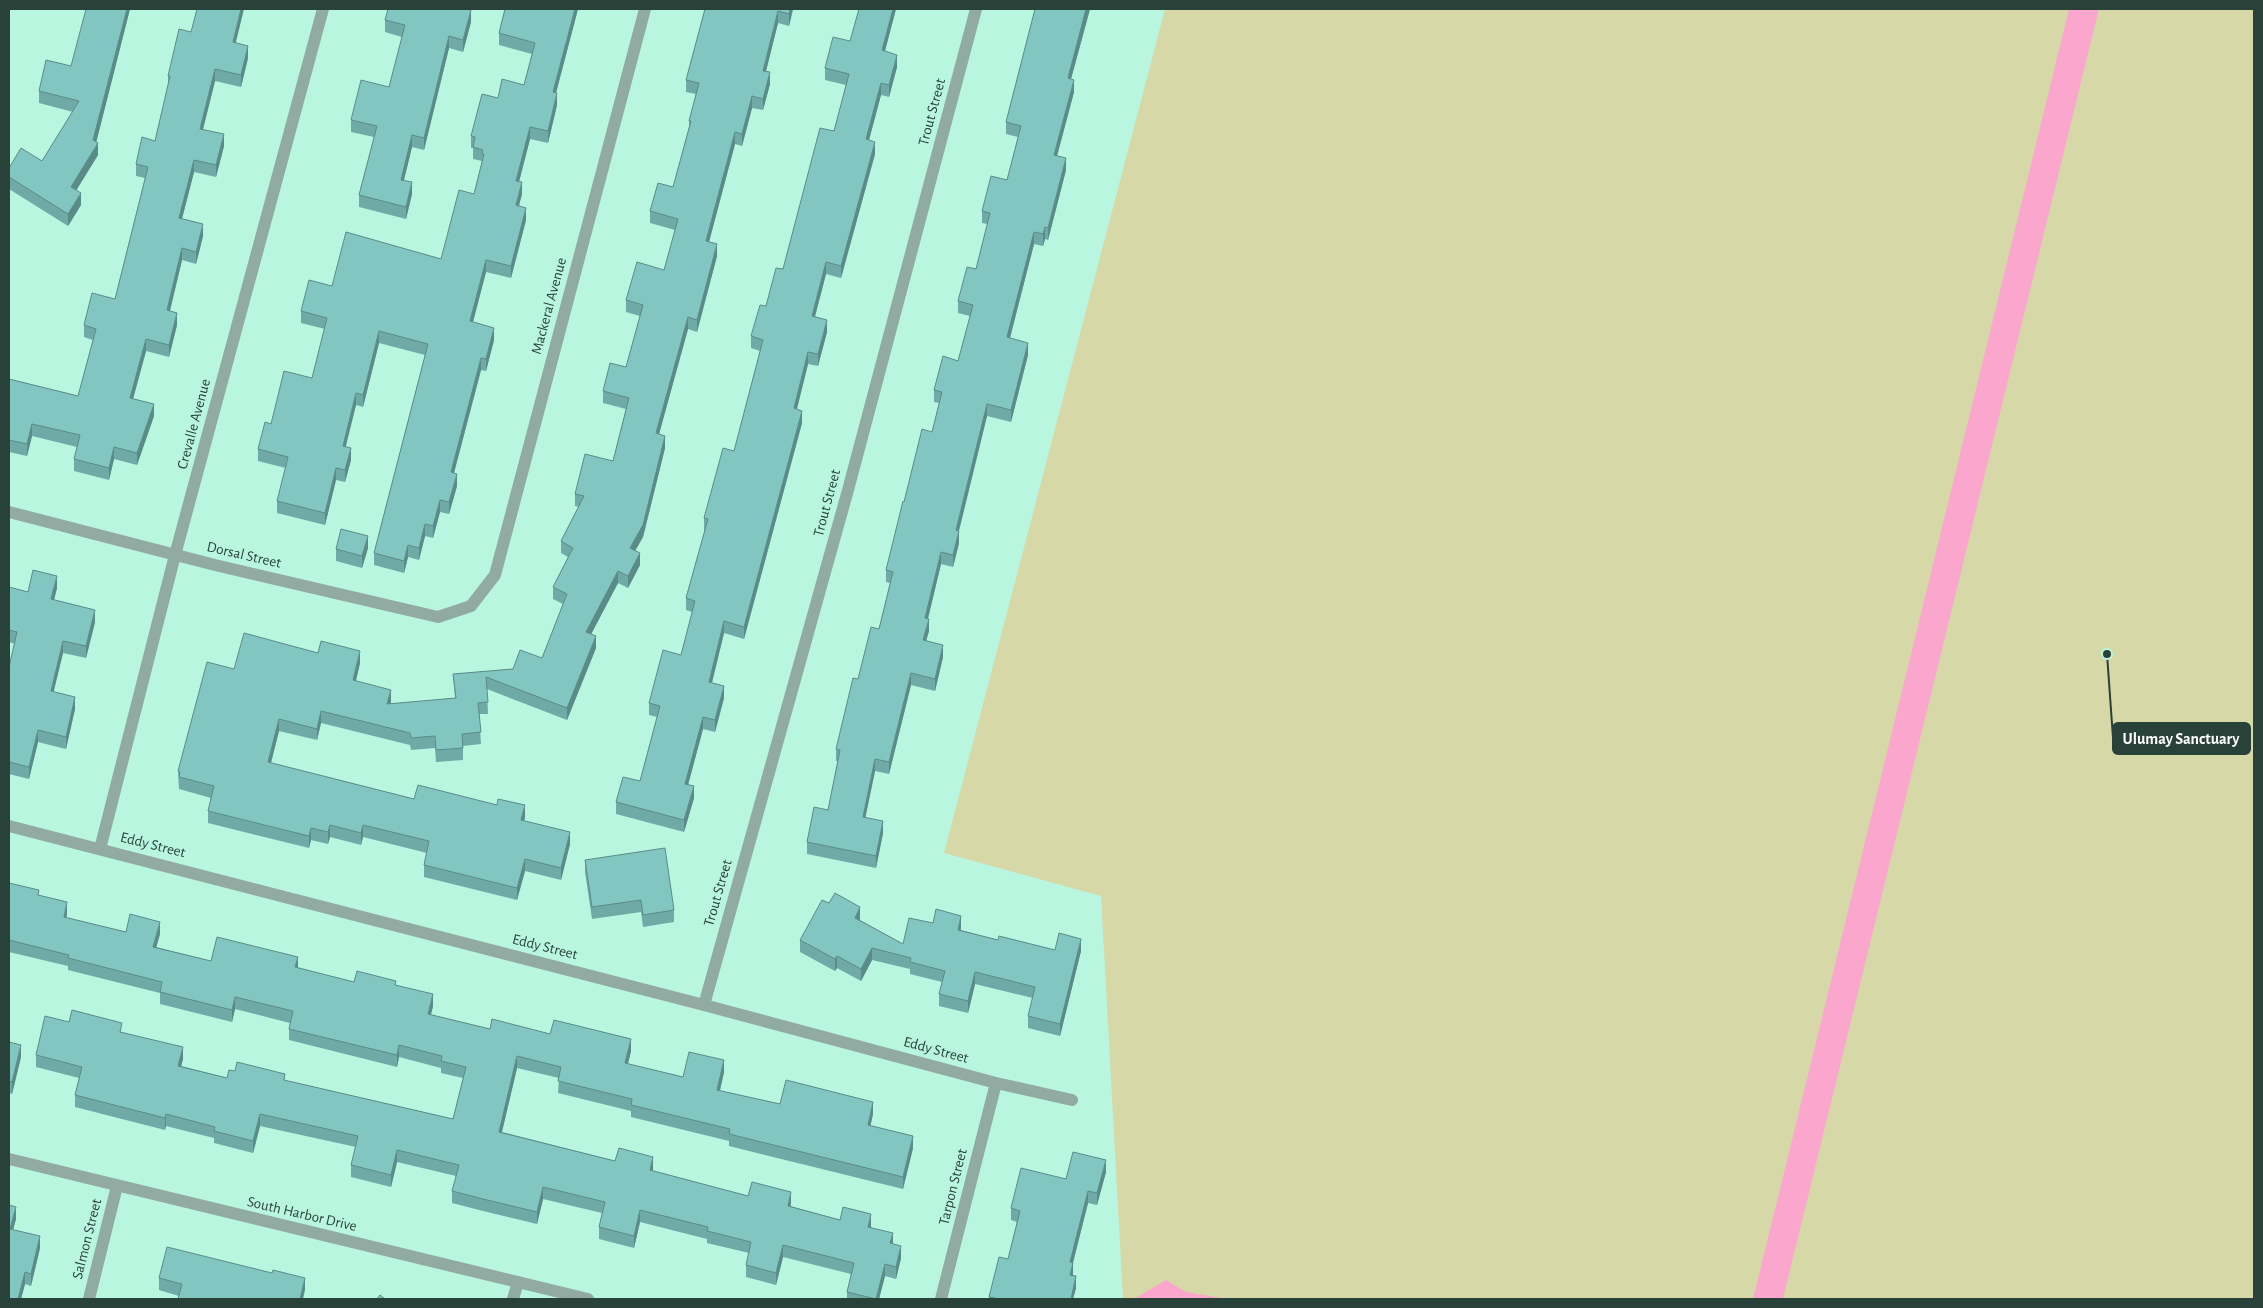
<svg xmlns="http://www.w3.org/2000/svg" width="2263" height="1308" font-family="'Alegreya Sans',sans-serif">
	<rect width="100%" height="100%" fill="#b9f6e0"/>
	<!-- green -->
	<polygon fill="#d6d9a7" points="1165,9 2254,9 2254,1299 1123,1299 1101,896 944,853"/>
	<!-- water -->
	<polygon fill="#fba6cd" points="1166,1280 1186,1292 1227,1299 1134,1299"/>
	<g fill="none" stroke-linecap="round" stroke-linejoin="round">
		<!-- canal -->
		<polyline stroke="#fba6cd" stroke-width="29" points="1768,1299 2084,9"/>
		<!-- minor -->
		<g stroke="#92aba2" stroke-width="12">
			<polyline points="9,512 215,565 438,617 471,606 495,575 645,9"/>
			<polyline points="9,826 704,1005 996,1083 1072,1100"/>
			<polyline points="100,849 175,555 323,9"/>
			<polyline points="704,1005 848,490 976,9"/>
			<polyline points="9,1159 588,1299"/>
			<polyline points="89,1299 117,1186"/>
			<polyline points="513,1299 518,1282"/>
			<polyline points="941,1299 996,1083"/>
		</g>
	</g>
	<!-- wall -->
	<g fill="#70aaa6">
		<polygon points="130,9 96,142 98,155 76,190 81,205 68,226 9,189 9,168 42,161 73,112 39,103 39,91 71,66"/>
		<polygon points="505,9 578,9 556,93 557,105 548,143 530,139 519,182 522,194 519,205 526,220 511,278 486,272 473,322 494,340 486,371 481,370 454,473 457,486 449,514 440,512 433,538 425,536 419,560 408,557 404,573 374,565 374,553 425,355 379,343 363,407 356,405 345,446 351,460 345,482 336,480 325,525 277,513 277,501 286,468 258,461 258,449 271,424 312,378 325,329 301,323 301,311 332,286 441,259 474,194 482,161 473,159 473,148 471,148 471,136 498,98 524,85 532,54 499,45 499,33"/>
		<polygon points="705,9 793,9 789,26 778,23 766,71 770,84 763,110 752,108 742,146 735,144 709,242 717,256 697,332 688,329 659,434 665,448 643,537 635,550 640,565 628,588 618,583 591,634 596,648 567,720 487,689 488,714 479,714 481,744 463,746 463,760 436,762 435,748 411,750 410,745 321,723 317,740 279,731 271,763 414,799 525,817 524,821 570,844 561,880 525,871 517,900 424,877 424,865 427,853 363,837 361,845 330,837 328,844 311,840 309,848 208,823 208,811 211,798 179,789 178,771 234,669 318,653 360,663 356,681 391,702 390,704 455,698 453,674 513,669 542,658 563,604 553,599 553,587 568,557 561,553 561,541 579,507 575,506 575,494 613,461 626,409 603,403 603,391 626,367 640,316 626,312 626,300 664,270 675,230 650,223 650,211 673,187 689,127 689,121 696,94 686,92 686,80"/>
		<polygon points="859,9 896,9 885,51 897,67 889,97 881,95 869,140 875,154 841,278 826,274 815,316 827,332 818,366 808,364 797,409 802,423 744,639 724,633 712,683 724,698 715,732 703,729 688,785 694,798 684,832 616,814 616,802 640,781 657,717 649,715 649,703 681,655 692,612 686,610 686,598 705,530 704,530 704,518 734,451 760,351 751,348 751,336 766,306 783,269 834,131 846,85 825,80 825,68 850,41"/>
		<polygon points="1035,9 1090,9 1071,79 1074,92 1057,156 1066,170 1048,240 1045,239 1043,246 1034,244 1010,338 1028,355 1011,422 987,416 959,531 959,543 953,567 941,564 928,619 929,631 926,640 943,657 935,691 911,685 889,774 875,771 865,818 883,833 876,868 807,854 807,842 828,810 838,761 836,761 836,749 858,679 879,629 890,583 886,582 886,570 904,502 932,432 939,403 934,402 934,390 958,361 970,316 958,313 958,301 976,269 988,224 982,223 982,211 1007,180 1018,137 1006,134 1006,122"/>
		<polygon points="385,20 471,22 463,52 449,48 424,150 412,147 404,180 412,194 406,219 359,207 359,195 374,137 351,132 351,120 389,87 402,37 385,32"/>
		<polygon points="235,43 248,58 241,87 215,81 203,129 224,146 216,177 194,172 182,219 203,236 196,264 182,260 170,311 177,325 169,357 146,351 133,399 154,416 137,465 114,459 109,480 74,471 74,459 77,447 32,436 27,456 9,452 9,379 78,396 93,340 84,337 84,325 115,299 145,178 136,176 136,164 155,141 168,87 168,76"/>
		<polygon points="368,548 362,568 336,561 336,549"/>
		<polygon points="9,587 28,592 57,588 54,600 95,622 86,658 63,653 53,692 75,709 66,749 38,742 29,779 9,774 9,667 15,644 9,642"/>
		<polygon points="585,860 674,910 674,922 643,927 641,912 592,919 585,872"/>
		<polygon points="9,883 39,895 67,914 66,918 126,932 160,934 156,947 211,961 298,968 354,982 396,985 433,1006 431,1015 490,1029 550,1034 631,1051 628,1064 683,1077 724,1072 720,1091 780,1104 873,1114 870,1126 913,1148 903,1189 729,1146 729,1141 631,1117 631,1111 558,1093 559,1078 517,1068 502,1132 615,1161 653,1169 653,1171 748,1196 791,1204 790,1206 840,1220 871,1226 871,1227 893,1244 901,1258 896,1279 885,1276 879,1299 847,1299 847,1292 851,1274 783,1257 776,1285 746,1277 746,1265 749,1253 707,1243 707,1239 640,1222 634,1248 599,1239 599,1227 602,1213 543,1199 537,1224 483,1211 452,1203 452,1191 456,1176 397,1162 391,1187 351,1177 351,1165 356,1147 260,1126 253,1153 214,1143 214,1138 166,1126 165,1130 75,1107 75,1095 79,1078 36,1067 36,1055 69,1022 122,1032 183,1059 181,1066 227,1078 285,1081 453,1119 463,1078 441,1073 441,1068 399,1057 397,1067 289,1040 289,1029 290,1023 235,1009 232,1022 160,1004 160,993 68,970 68,966 9,952"/>
		<polygon points="829,903 860,919 860,920 903,944 933,923 961,928 961,930 998,940 1055,950 1081,951 1060,1036 1028,1028 1028,1016 1033,998 975,984 968,1013 939,1006 939,994 942,982 910,974 910,969 872,960 861,981 837,968 835,971 800,952 800,940"/>
		<polygon points="9,1042 21,1057 12,1094 9,1093"/>
		<polygon points="1106,1172 1097,1205 1088,1203 1073,1263 1073,1276 1076,1288 1073,1299 989,1299 989,1297 1008,1259 1017,1222 1011,1220 1011,1208 1066,1179"/>
		<polygon points="9,1205 16,1219 13,1230 40,1248 31,1286 25,1284 21,1299"/>
		<polygon points="159,1278 305,1290 179,1296 159,1290"/>
	</g>
	<!-- shaded-wall -->
	<g fill="#5b8b87">
		<polygon points="127,9 130,9 94,151 98,143 98,155 71,199 71,187 93,140"/>
		<polygon points="241,9 244,9 233,54 233,42"/>
		<polygon points="575,9 578,9 553,104 553,92"/>
		<polygon points="790,9 793,9 789,26 789,14"/>
		<polygon points="893,9 896,9 882,62 882,50"/>
		<polygon points="1086,9 1090,9 1068,90 1068,78"/>
		<polygon points="471,10 471,22 463,52 463,40"/>
		<polygon points="778,11 778,23 763,83 763,71"/>
		<polygon points="449,36 449,48 424,150 424,138"/>
		<polygon points="248,46 248,58 241,87 241,75"/>
		<polygon points="897,55 897,67 889,97 889,85"/>
		<polygon points="215,69 215,81 200,141 200,129"/>
		<polygon points="770,72 770,84 763,110 763,99"/>
		<polygon points="1074,80 1074,92 1054,167 1054,155"/>
		<polygon points="881,83 881,95 866,151 866,139"/>
		<polygon points="557,93 557,105 548,143 548,131"/>
		<polygon points="752,96 752,108 742,146 742,134"/>
		<polygon points="530,127 530,139 516,193 516,181"/>
		<polygon points="735,132 735,144 706,253 706,241"/>
		<polygon points="224,134 224,146 216,177 216,165"/>
		<polygon points="412,135 412,147 401,192 401,180"/>
		<polygon points="875,142 875,154 841,278 841,266"/>
		<polygon points="1066,158 1066,170 1048,240 1048,228"/>
		<polygon points="194,160 194,172 179,230 179,218"/>
		<polygon points="412,182 412,194 406,219 406,207"/>
		<polygon points="522,182 522,194 516,217 516,205"/>
		<polygon points="81,193 81,205 68,226 68,214"/>
		<polygon points="526,208 526,220 511,278 511,266"/>
		<polygon points="203,224 203,236 196,264 196,252"/>
		<polygon points="1045,227 1045,239 1043,246 1043,234"/>
		<polygon points="1034,232 1034,244 1007,349 1007,337"/>
		<polygon points="717,244 717,256 697,332 697,320"/>
		<polygon points="182,248 182,260 167,322 167,310"/>
		<polygon points="486,260 486,272 470,333 470,321"/>
		<polygon points="826,262 826,274 812,328 812,316"/>
		<polygon points="177,313 177,325 169,357 169,345"/>
		<polygon points="688,317 688,329 656,445 656,433"/>
		<polygon points="827,320 827,332 818,366 818,354"/>
		<polygon points="494,328 494,340 486,371 486,359"/>
		<polygon points="379,331 379,343 363,407 363,395"/>
		<polygon points="146,339 146,351 130,410 130,398"/>
		<polygon points="1028,343 1028,355 1011,422 1011,410"/>
		<polygon points="808,352 808,364 794,420 794,408"/>
		<polygon points="481,358 481,370 451,484 451,472"/>
		<polygon points="356,393 356,405 343,458 343,446"/>
		<polygon points="154,404 154,416 137,465 137,453"/>
		<polygon points="987,404 987,416 956,542 956,530"/>
		<polygon points="802,411 802,423 744,639 744,627"/>
		<polygon points="32,424 32,436 27,456 27,444"/>
		<polygon points="665,436 665,448 643,537 630,560 630,548"/>
		<polygon points="114,447 114,459 109,480 109,468"/>
		<polygon points="351,448 351,460 345,482 345,470"/>
		<polygon points="336,468 336,480 325,525 325,513"/>
		<polygon points="457,474 457,486 449,514 449,502"/>
		<polygon points="440,500 440,512 433,538 433,526"/>
		<polygon points="425,524 425,536 419,560 419,548"/>
		<polygon points="959,531 959,543 953,567 953,555"/>
		<polygon points="368,536 368,548 362,568 362,556"/>
		<polygon points="408,545 408,557 404,573 404,561"/>
		<polygon points="941,552 941,564 925,630 925,618"/>
		<polygon points="640,553 640,565 628,588 628,576"/>
		<polygon points="618,571 618,583 586,644 586,632"/>
		<polygon points="57,576 57,588 51,611 51,599"/>
		<polygon points="95,610 95,622 86,658 86,646"/>
		<polygon points="929,619 929,631 923,652 923,640"/>
		<polygon points="724,621 724,633 709,694 709,682"/>
		<polygon points="596,636 596,648 567,720 567,708"/>
		<polygon points="63,641 63,653 51,703 51,691"/>
		<polygon points="943,645 943,657 935,691 935,679"/>
		<polygon points="360,651 360,663 353,692 353,680"/>
		<polygon points="911,673 911,685 889,774 889,762"/>
		<polygon points="724,686 724,698 715,732 715,720"/>
		<polygon points="391,690 391,702 387,716 387,704"/>
		<polygon points="75,697 75,709 66,749 66,737"/>
		<polygon points="321,711 321,723 317,740 317,729"/>
		<polygon points="703,717 703,729 685,796 685,784"/>
		<polygon points="279,719 279,731 268,774 268,762"/>
		<polygon points="38,730 38,742 29,779 29,767"/>
		<polygon points="875,759 875,771 863,829 863,817"/>
		<polygon points="694,786 694,798 684,832 684,820"/>
		<polygon points="525,805 525,817 521,832 521,820"/>
		<polygon points="883,821 883,833 876,868 876,856"/>
		<polygon points="330,825 330,837 328,844 328,832"/>
		<polygon points="363,825 363,837 361,845 361,833"/>
		<polygon points="311,828 311,840 309,848 309,836"/>
		<polygon points="570,832 570,844 561,880 561,868"/>
		<polygon points="525,859 525,871 517,900 517,888"/>
		<polygon points="67,902 67,914 64,929 64,917"/>
		<polygon points="860,907 860,919 855,930 855,918"/>
		<polygon points="961,916 961,928 958,942 958,930"/>
		<polygon points="160,922 160,934 153,959 153,947"/>
		<polygon points="1081,939 1081,951 1060,1036 1060,1024"/>
		<polygon points="872,948 872,960 861,981 861,969"/>
		<polygon points="837,956 837,968 835,971 835,959"/>
		<polygon points="298,957 298,969 295,967"/>
		<polygon points="975,972 975,984 968,1013 968,1001"/>
		<polygon points="433,994 433,1006 428,1026 428,1014"/>
		<polygon points="235,997 235,1009 232,1022 232,1010"/>
		<polygon points="631,1039 631,1051 625,1075 625,1063"/>
		<polygon points="21,1045 21,1057 12,1094 12,1082"/>
		<polygon points="399,1045 399,1057 397,1067 397,1055"/>
		<polygon points="183,1047 183,1059 178,1078 178,1066"/>
		<polygon points="517,1056 517,1068 499,1144 499,1132"/>
		<polygon points="724,1060 724,1072 717,1102 717,1090"/>
		<polygon points="873,1102 873,1114 868,1137 868,1125"/>
		<polygon points="166,1114 166,1126 165,1130 165,1118"/>
		<polygon points="260,1114 260,1126 253,1153 253,1141"/>
		<polygon points="913,1136 913,1148 903,1189 903,1177"/>
		<polygon points="397,1150 397,1162 391,1187 391,1175"/>
		<polygon points="653,1157 653,1169 650,1182 650,1170"/>
		<polygon points="1106,1160 1106,1172 1097,1205 1097,1193"/>
		<polygon points="543,1187 543,1199 537,1224 537,1212"/>
		<polygon points="1088,1191 1088,1203 1070,1274 1070,1262"/>
		<polygon points="791,1192 791,1204 788,1218 788,1206"/>
		<polygon points="16,1207 16,1219 10,1241 10,1229"/>
		<polygon points="640,1210 640,1222 634,1248 634,1236"/>
		<polygon points="871,1214 871,1226 868,1239 868,1227"/>
		<polygon points="893,1233 893,1245 890,1243"/>
		<polygon points="40,1236 40,1248 31,1286 31,1274"/>
		<polygon points="783,1245 783,1257 776,1285 776,1273"/>
		<polygon points="901,1246 901,1258 896,1279 896,1267"/>
		<polygon points="1073,1263 1073,1275 1070,1287 1070,1275"/>
		<polygon points="885,1264 885,1276 879,1299 876,1299"/>
		<polygon points="25,1272 25,1284 21,1299 18,1299"/>
		<polygon points="1076,1276 1076,1288 1073,1299 1071,1299"/>
		<polygon points="305,1278 305,1290 303,1299 300,1299"/>
	</g>
	<!-- building -->
	<g fill="#82c6c1" stroke="#5b8b87">
		<polygon points="86,9 127,9 93,140 98,143 71,187 81,193 68,214 9,177 9,168 21,148 42,161 79,101 39,91 46,60 71,66"/>
		<polygon points="197,9 241,9 233,42 248,46 241,75 215,69 200,129 224,134 216,165 194,160 179,218 203,224 196,252 182,248 167,310 177,313 169,345 146,339 130,398 154,404 137,453 114,447 109,468 74,459 80,435 32,424 27,444 9,440 9,379 78,396 96,329 84,325 92,293 115,299 148,167 136,164 142,137 155,141 170,76 168,76 179,29 191,32"/>
		<polygon points="388,9 465,9 471,10 463,40 449,36 424,138 412,135 401,180 412,182 406,207 359,195 377,126 351,120 361,80 389,87 405,25 385,20"/>
		<polygon points="505,9 575,9 553,92 557,93 548,131 530,127 516,181 522,182 516,205 526,208 511,266 486,260 470,321 494,328 486,359 481,358 451,472 457,474 449,502 440,500 433,526 425,524 419,548 408,545 404,561 374,553 428,344 379,331 363,395 356,393 343,446 351,448 345,470 336,468 325,513 277,501 288,457 258,449 265,422 271,424 284,371 312,378 327,318 301,311 309,280 332,286 346,232 441,259 459,190 474,194 484,154 482,153 483,150 473,147 475,137 471,136 482,94 498,98 502,79 524,85 535,43 499,33"/>
		<polygon points="705,9 790,9 789,14 778,11 763,71 770,72 763,99 752,96 742,134 735,132 706,241 717,244 697,320 688,317 656,433 665,436 643,525 630,548 640,553 628,576 618,571 586,632 596,636 567,708 486,677 488,702 478,703 481,732 462,734 463,748 436,750 435,736 411,738 410,733 321,711 317,729 279,719 268,762 414,799 418,785 497,805 498,799 525,805 521,820 570,832 561,868 525,859 517,888 424,865 429,841 363,825 361,833 330,825 328,832 311,828 309,836 208,811 214,786 179,777 180,772 178,771 207,662 234,669 244,633 318,653 321,641 360,651 353,680 391,690 387,704 456,698 453,674 513,669 520,650 542,658 567,594 553,587 573,548 561,541 584,496 575,494 585,454 613,461 629,398 603,391 610,363 626,367 643,305 626,300 637,262 664,270 678,219 650,211 658,183 673,187 691,121 689,121 699,83 686,80"/>
		<polygon points="859,9 893,9 882,50 897,55 889,85 881,83 866,139 875,142 841,266 826,262 812,316 827,320 818,354 808,352 794,408 802,411 744,627 724,621 709,682 724,686 715,720 703,717 685,784 694,786 684,820 616,802 623,777 640,781 660,706 649,703 663,650 681,655 695,601 686,598 708,519 704,518 723,448 734,451 763,340 751,336 760,305 766,306 776,268 783,269 820,128 834,131 849,74 825,68 833,37 850,41"/>
		<polygon points="1035,9 1086,9 1068,78 1074,80 1054,155 1066,158 1048,228 1045,227 1043,234 1034,232 1007,337 1028,343 1011,410 987,404 956,530 959,531 953,555 941,552 925,618 929,619 923,640 943,645 935,679 911,673 889,762 875,759 863,817 883,821 876,856 807,842 814,807 828,810 840,750 836,749 853,678 858,679 871,627 879,629 893,572 886,570 903,501 904,502 922,429 932,432 942,392 934,390 943,356 958,361 973,305 958,301 967,267 976,269 990,213 982,211 991,176 1007,180 1021,126 1006,122"/>
		<polygon points="341,529 368,536 362,556 336,549"/>
		<polygon points="33,570 57,576 51,599 95,610 86,646 63,641 51,691 75,697 66,737 38,730 29,767 9,762 9,667 17,632 9,630 9,587 28,592"/>
		<polygon points="665,848 674,910 643,915 641,900 592,907 585,860"/>
		<polygon points="9,883 39,890 38,895 67,902 64,917 126,932 130,914 160,922 153,947 211,961 217,937 298,957 295,967 354,982 357,971 396,981 395,985 433,994 428,1014 490,1029 492,1019 550,1034 554,1020 631,1039 625,1063 683,1077 689,1052 724,1060 717,1090 780,1104 786,1080 873,1102 868,1125 913,1136 903,1177 729,1134 730,1129 631,1105 632,1099 558,1081 561,1067 517,1056 499,1132 615,1161 619,1148 653,1157 650,1170 748,1196 752,1182 791,1192 788,1206 840,1220 843,1207 871,1214 868,1227 893,1233 890,1243 901,1246 896,1267 885,1264 876,1299 847,1292 854,1263 783,1245 776,1273 746,1265 751,1242 707,1231 708,1227 640,1210 634,1236 599,1227 605,1202 543,1187 537,1212 483,1199 452,1191 459,1165 397,1150 391,1175 351,1165 358,1136 260,1114 253,1141 214,1131 215,1127 166,1114 165,1118 75,1095 82,1067 36,1055 45,1016 69,1022 72,1010 122,1023 120,1032 183,1047 178,1066 227,1078 229,1070 235,1071 237,1062 285,1074 284,1080 453,1119 466,1067 441,1061 442,1056 399,1045 397,1055 289,1029 293,1011 235,997 232,1010 160,992 162,982 68,958 69,955 9,940"/>
		<polygon points="835,893 860,907 855,918 903,944 909,918 933,923 936,909 961,916 958,930 998,940 999,936 1055,950 1059,933 1081,939 1060,1024 1028,1016 1035,987 975,972 968,1001 939,994 945,971 910,962 911,958 872,948 861,969 837,956 835,959 800,940 822,900 829,903"/>
		<polygon points="9,1042 21,1045 12,1082 9,1081"/>
		<polygon points="1073,1152 1106,1160 1097,1193 1088,1191 1070,1262 1073,1263 1070,1275 1076,1276 1071,1299 1000,1299 989,1297 999,1257 1008,1259 1020,1211 1011,1208 1021,1168 1066,1179"/>
		<polygon points="9,1205 16,1207 10,1229 40,1236 31,1274 25,1272 18,1299 9,1299"/>
		<polygon points="167,1247 272,1273 273,1270 305,1278 300,1299 302,1299 178,1299 182,1284 159,1278"/>
		<polygon points="380,1295 385,1299 377,1299"/>
	</g>
	<g text-anchor="middle" dominant-baseline="central" stroke-width="4" stroke-linejoin="round" paint-order="stroke">
		<!-- street labels -->
		<g font-size="15" fill="#284139" stroke="#b9f6e0">
			<text transform="translate(932 112) rotate(-75)">Trout Street</text>
			<text transform="translate(549 306) rotate(-75)">Mackeral Avenue</text>
			<text transform="translate(194 424) rotate(-75)">Crevalle Avenue</text>
			<text transform="translate(827 503) rotate(-75)">Trout Street</text>
			<text transform="translate(244 555) rotate(13)">Dorsal Street</text>
			<text transform="translate(153 845) rotate(14)">Eddy Street</text>
			<text transform="translate(718 893) rotate(-74)">Trout Street</text>
			<text transform="translate(545 947) rotate(14)">Eddy Street</text>
			<text transform="translate(936 1050) rotate(15)">Eddy Street</text>
			<text transform="translate(953 1187) rotate(-76)">Tarpon Street</text>
			<text transform="translate(302 1214) rotate(13)">South Harbor Drive</text>
			<text transform="translate(87 1239) rotate(-76)">Salmon Street</text>
		</g>
	</g>
	<!-- callouts -->
	<path fill="none" stroke="#284139" stroke-width="2" d="M2107 654L2113 738"/>
	<circle fill="#284139" stroke="#b9f6e0" stroke-width="2" cx="2107" cy="654" r="5"/>
	<rect fill="#284139" stroke="#284139" stroke-width="2" x="2113" y="723" width="137" height="31" rx="5"/>
	<g font-size="16" text-anchor="middle" font-weight="bold" fill="#fff">
		<text x="2181" y="744">Ulumay Sanctuary</text>
	</g>
	<!-- border -->
	<rect width="2263" height="1308" fill="none" stroke="#284139" stroke-width="20"/>
</svg>
